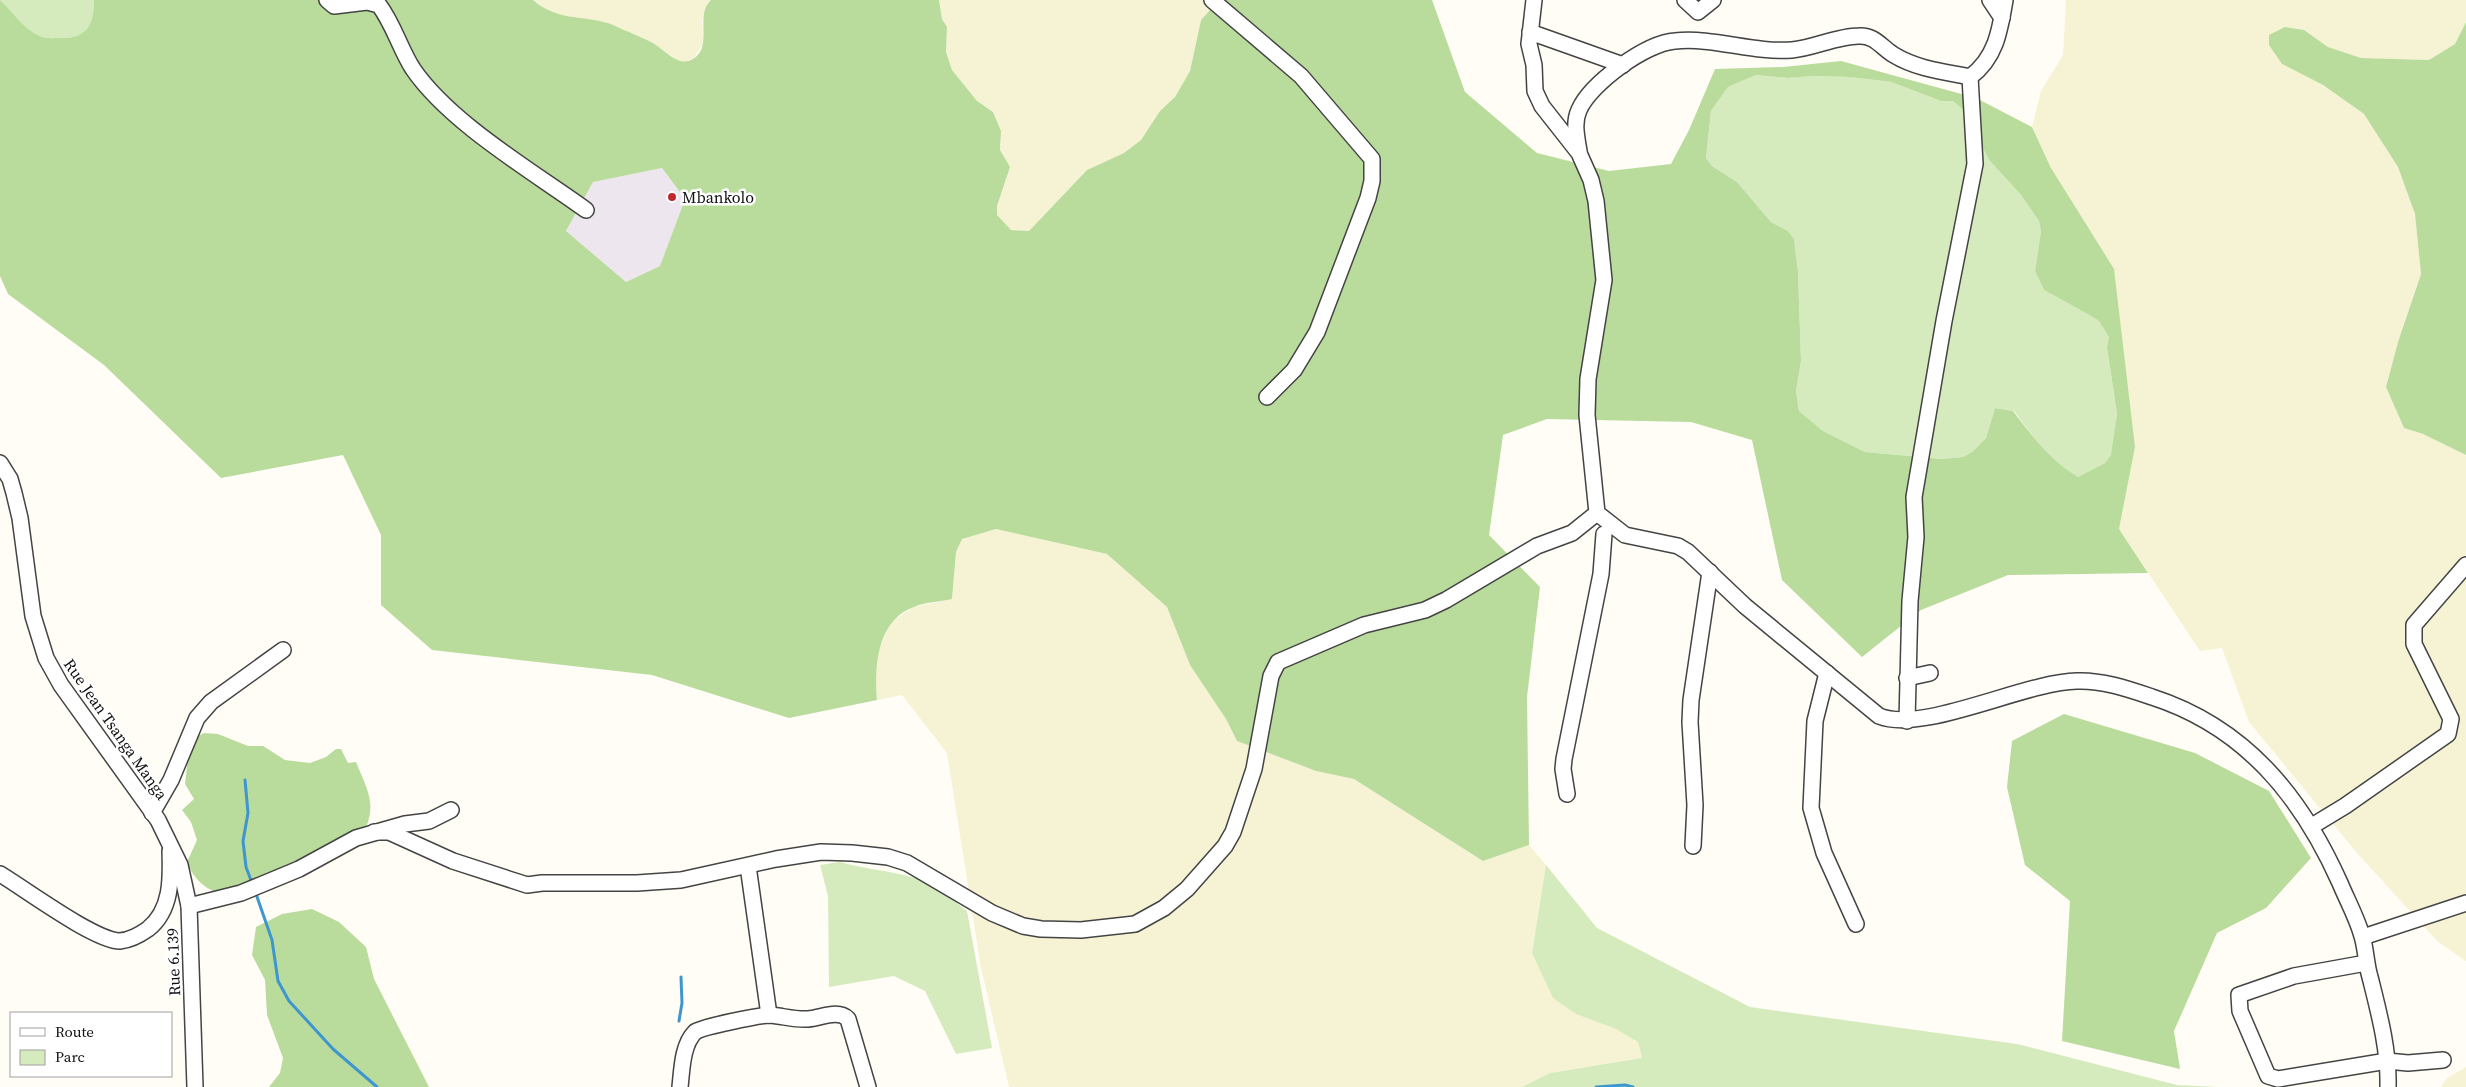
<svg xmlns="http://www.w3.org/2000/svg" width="2466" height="1087" font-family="'Source Serif 4',serif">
	<rect width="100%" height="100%" fill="#fffdf5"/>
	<!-- industrial -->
	<polygon fill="#eee6ef" points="662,168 685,199 660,266 626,282 566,231 593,182"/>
	<!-- farmland -->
	<g fill="#f6f3d4">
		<polygon points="533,0 711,0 708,3 702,21 704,42 694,58 686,62 677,60 653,43 608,23 559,16 550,12"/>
		<polygon points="939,0 1219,0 1201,20 1190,71 1175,97 1160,111 1141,140 1124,153 1087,170 1029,231 1011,230 997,216 997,206 1010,168 1000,150 1001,131 993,112 977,101 952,70 946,52 947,27 942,19"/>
		<polygon points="2066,0 2466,0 2466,22 2455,44 2430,60 2361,58 2328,47 2304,30 2282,64 2323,85 2364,114 2398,167 2415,214 2421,273 2398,342 2386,387 2404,428 2423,434 2466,455 2466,961 2438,942 2357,853 2249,722 2222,648 2200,651 2119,529 2135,447 2051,168 2032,127 2041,91 2063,55"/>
		<polygon points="996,529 1107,554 1167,607 1190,665 1226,719 1237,741 1316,771 1354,779 1483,861 1529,845 1546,865 1532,953 1576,1014 1616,1029 1638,1042 1642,1058 1550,1073 1522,1087 1009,1087 981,968 947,753 902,695 877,700 875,674 879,650 890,623 913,607 952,599 956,552 962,539"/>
		<polygon points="2466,1067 2466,1087 2441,1087 2447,1078"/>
	</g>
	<!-- green -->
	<g fill="#d5ebbd">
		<path d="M0 0H94C94 26 86 39 59 38 53 38 46 39 40 36 23 29 12 13 0 0Z"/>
		<path d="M1756 75 1788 78 1812 76 1850 77 1891 82 1941 101H1953L1970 116 1990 161 2021 195 2039 221 2041 231 2035 271 2044 290 2091 316 2099 321 2109 337 2107 347 2117 414 2112 455 2105 463 2078 477C2050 460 2033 437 2014 411L1995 408 1986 438 1972 452 1963 457 1944 459 1865 452 1823 431 1799 411 1796 391 1801 361 1798 272 1794 239 1788 231 1771 222 1737 182 1712 166 1706 158 1711 111 1728 87Z"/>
		<path d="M840 862C868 870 897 871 925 881 939 887 954 902 967 911L992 1048 956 1054 925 991 894 976 829 987 828 896 820 865Z"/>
		<polygon points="1546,865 1597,928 1750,1007 2017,1044 2177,1085 2218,1087 1522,1087 1550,1073 1642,1058 1638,1042 1616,1029 1576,1014 1553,998 1532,953"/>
	</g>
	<!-- forest -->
	<g fill="#b9dc9c" fill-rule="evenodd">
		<path d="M0 0C13 12 23 29 40 36 45 39 53 38 59 38 86 39 94 26 94 0H533C558 21 579 15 608 23 615 25 622 30 629 32 637 36 646 39 653 43 665 50 678 68 693 59 714 46 694 16 711 0H939L942 19 947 27 946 52 952 70 977 101 993 112 1001 131 1000 150 1010 167 997 206V215L1011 230 1029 231 1087 170 1124 153 1141 140 1160 111 1175 97 1190 71 1201 20 1219 0H1432L1465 92 1537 153 1609 171 1671 164 1689 130 1715 69 1783 67 1841 61 1976 98 2032 127 2051 168 2114 269 2135 447 2119 529 2148 573 2008 575 1921 610 1862 657 1782 580 1752 440 1691 422 1547 419 1503 435 1489 535 1540 587 1527 697 1529 845 1483 861 1354 779 1316 771 1237 741 1226 719 1190 665 1167 607 1107 554 996 529 962 539 956 552 952 599C940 602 925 602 914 607 877 620 874 667 877 700L789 718 652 675 432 650 381 605V535L343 455 221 478 104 365 8 294 0 276ZM1756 75 1788 78 1812 76 1850 77 1891 82 1941 101H1953L1970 116 1976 135 1990 161 2021 195 2039 221 2041 231 2035 271 2044 290 2091 316 2099 321 2109 337 2107 347 2117 414 2111 455 2105 463 2078 477C2050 460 2033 437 2013 411L1995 408 1986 438 1972 452 1963 457 1943 459 1865 452 1823 431 1799 411 1796 391 1801 361 1798 272 1794 239 1788 231 1771 222 1737 182 1712 166 1706 158 1711 111 1728 87ZM662 168 685 199 660 266 626 282 566 231 593 182Z"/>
		<polygon points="2466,22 2466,455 2423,434 2404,428 2386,387 2398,342 2421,274 2415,214 2398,167 2364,114 2323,85 2282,64 2269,45 2269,35 2285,27 2304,30 2328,47 2361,58 2429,60 2455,44"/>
		<polygon points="2064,714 2195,753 2269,791 2311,858 2266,908 2217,933 2174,1031 2180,1069 2062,1041 2070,901 2025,865 2007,787 2012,741"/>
		<path d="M204 733 218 734 248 746H263L285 760 310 763 326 757 336 749H341L348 763 356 762C370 796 378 806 360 841L223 895C205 889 194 880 187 862L197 840 191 822 182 810 194 799 185 784 190 740Z"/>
		<polygon points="312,909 339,922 366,947 374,979 429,1087 269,1087 280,1073 283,1058 267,1015 265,980 252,955 256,927 282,914"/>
	</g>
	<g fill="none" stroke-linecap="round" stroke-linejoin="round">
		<!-- stream -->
		<g stroke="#3f96cf" stroke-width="3">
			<polyline points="245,780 248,813 243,841 246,867 252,883"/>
			<polyline points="255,891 272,940 278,981 289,1001 333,1049 377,1087"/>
			<polyline points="679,1021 682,1003 681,977"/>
			<polyline points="1596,1087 1625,1085 1633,1087"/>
		</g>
		<!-- minor casing -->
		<g stroke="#444" stroke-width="18">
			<g id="minor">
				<path d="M327 0 334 6 367 2 379 5C394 25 400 49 413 69 450 123 532 171 586 210"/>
				<polyline points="1212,0 1301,76 1372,159 1372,181 1368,198 1317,332 1294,370 1267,397"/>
				<path d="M1534 0 1529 44 1534 65 1535 91 1542 106 1579 153 1591 180 1596 201 1604 280 1588 379 1587 415 1597 513 1625 535 1678 546 1688 552 1745 606 1879 716C1923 734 2024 682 2077 681 2102 680 2128 689 2152 697 2245 727 2301 796 2340 883 2347 900 2357 918 2362 936 2366 949 2366 964 2370 977 2379 1013 2389 1050 2388 1087"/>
				<polyline points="1685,0 1698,12 1713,0"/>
				<polyline points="1990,0 2002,18"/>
				<polyline points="1530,32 1623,65"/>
				<path d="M1579 151C1577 138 1573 123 1579 110 1591 83 1646 43 1675 41 1714 37 1753 53 1792 50 1814 48 1837 36 1859 36 1875 35 1882 48 1894 55 1917 69 1945 72 1970 77 1996 58 2000 30 2005 0"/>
				<polyline points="0,463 10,479 14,493 20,518 33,616 46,658 61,685 158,820 180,865 189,906 195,1087"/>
				<polyline points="1827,673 1815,721 1811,808 1824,853 1856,924"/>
				<polyline points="1907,678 1930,673"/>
				<polyline points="1907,721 1910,601 1916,537 1914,497 1944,321 1975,164 1970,77"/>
				<polyline points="1567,794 1563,769 1564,759 1601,574 1604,534"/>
				<polyline points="152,813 171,780 197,718 211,702 283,650"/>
				<polyline points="2312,826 2345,806 2448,734 2451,719 2414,644 2414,625 2466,565"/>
				<polyline points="374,832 389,832 453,861 527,885 542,883 637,883 681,880 776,859 821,852 852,853 888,857 907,863 992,913 1023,926 1041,929 1081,930 1135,924 1164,908 1187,889 1225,846 1233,832 1254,769 1271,676 1278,662 1364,625 1425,610 1446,600 1537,546 1572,533 1597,513"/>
				<polyline points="1693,846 1695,805 1690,722 1691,700 1710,572"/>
				<polyline points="748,866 769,1015"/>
				<path d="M0 874C25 889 95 941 120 941 130 940 141 934 148 929 172 910 171 878 170 851"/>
				<polyline points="189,906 241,893 299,869 356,838 405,824 429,821 451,810"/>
				<polyline points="2363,937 2466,903"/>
				<polyline points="2366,963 2294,976 2239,995 2240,1011 2268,1076 2278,1079 2387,1061 2408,1063 2443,1060"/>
				<path d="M680 1087C682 1070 682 1045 695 1032 701 1027 761 1015 770 1015 783 1016 795 1020 808 1019 821 1018 838 1009 848 1019L868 1087"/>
			</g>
		</g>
		<!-- minor -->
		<use href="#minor" stroke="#fff" stroke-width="15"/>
	</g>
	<!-- markers -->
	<circle fill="#c4262e" stroke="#fff" stroke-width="2" cx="672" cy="197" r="5"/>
	<g text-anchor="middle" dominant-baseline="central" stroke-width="5" stroke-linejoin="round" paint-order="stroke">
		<!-- poi labels -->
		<g font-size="16" fill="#111" stroke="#fff" text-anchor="start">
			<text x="682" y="197">Mbankolo</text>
		</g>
		<!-- street labels -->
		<g font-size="16" fill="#111" stroke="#fff">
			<text transform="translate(116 729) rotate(55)">Rue Jean Tsanga Manga</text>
			<text transform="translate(173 962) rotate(-92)">Rue 6.139</text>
		</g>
	</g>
	<!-- legend -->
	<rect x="10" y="1012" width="162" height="65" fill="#ffffff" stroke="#a0a0a0"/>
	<rect x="20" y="1028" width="25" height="8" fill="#ffffff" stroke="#a0a0a0"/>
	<text x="55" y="1037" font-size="15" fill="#111111">Route</text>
	<rect x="20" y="1050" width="25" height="15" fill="#d5ebbd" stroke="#a0a0a0"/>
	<text x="55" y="1062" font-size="15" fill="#111111">Parc</text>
</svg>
